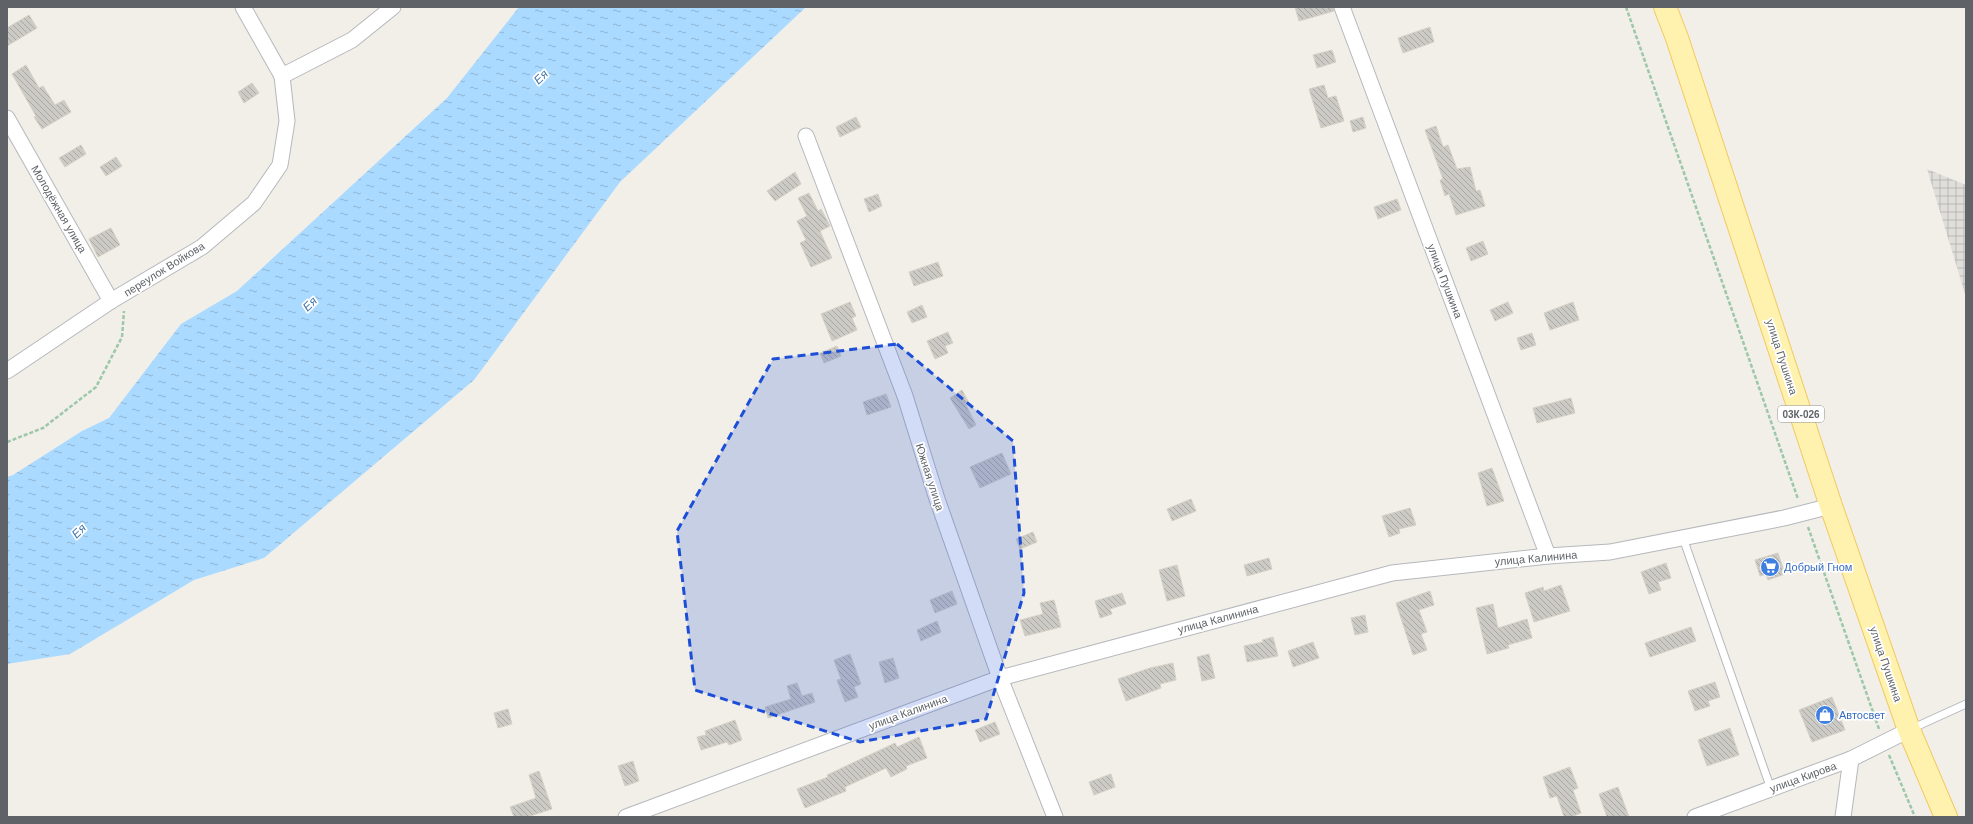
<svg xmlns="http://www.w3.org/2000/svg" width="1973" height="824" font-family="Arial,sans-serif">
	<defs>
		<pattern id="industrial-grid" width="8" height="8" patternUnits="userSpaceOnUse"><rect width="8" height="8" fill="#e0deda"/><path d="M0 4h8M4 0v8" fill="none" stroke="#b9b8b5"/></pattern>
		<pattern id="water-ripples" width="26" height="14" patternUnits="userSpaceOnUse"><rect width="26" height="14" fill="#aadaff"/><path d="M2 4q2-2 4 0t4 0M15 11q2-2 4 0t4 0" fill="none" stroke="#8eb4d2"/></pattern>
		<pattern id="building-back-hatch" width="6" height="6" patternUnits="userSpaceOnUse"><rect width="6" height="6" fill="#cccac5"/><path d="M-1 5l2 2M0 0l6 6M5-1l2 2" fill="none" stroke="#a9a8a4"/></pattern>
	</defs>
	<rect width="100%" height="100%" fill="#f1efe8"/>
	<!-- industrial -->
	<polygon fill="url(#industrial-grid)" points="1927,169 1966,185 1966,297"/>
	<!-- water -->
	<polygon fill="url(#water-ripples)" points="519,7 806,7 620,182 474,380 264,558 194,580 70,654 7,664 7,477 13,475 82,431 109,418 181,324 237,291 447,98"/>
	<!-- building -->
	<g fill="url(#building-back-hatch)" stroke="#d6d1c6">
		<polygon points="1295,7 1333,7 1334,11 1299,21"/>
		<polygon points="29,15 37,28 7,46 7,28"/>
		<polygon points="1430,27 1434,42 1403,53 1398,38"/>
		<polygon points="1332,50 1336,62 1317,68 1313,55"/>
		<polygon points="26,65 39,88 43,86 55,105 64,100 71,112 42,129 34,117 36,116 12,74"/>
		<polygon points="252,83 259,93 244,103 238,92"/>
		<polygon points="1324,85 1328,98 1336,96 1344,121 1321,128 1309,89"/>
		<polygon points="856,117 861,127 840,137 836,127"/>
		<polygon points="1363,117 1366,128 1353,132 1350,121"/>
		<polygon points="1436,126 1443,147 1448,145 1457,169 1470,167 1476,191 1480,190 1485,206 1456,215 1449,194 1445,196 1440,180 1443,179 1425,130"/>
		<polygon points="81,145 86,154 65,167 59,158"/>
		<polygon points="116,157 122,166 106,176 100,167"/>
		<polygon points="795,172 801,184 775,201 767,191"/>
		<polygon points="809,193 818,211 821,209 830,226 820,231 832,258 811,267 800,243 806,240 797,221 807,216 798,198"/>
		<polygon points="878,194 882,206 869,212 864,199"/>
		<polygon points="1397,199 1401,210 1378,219 1374,207"/>
		<polygon points="111,228 120,245 98,257 89,239"/>
		<polygon points="1483,241 1488,254 1471,261 1466,248"/>
		<polygon points="938,262 943,276 914,286 909,272"/>
		<polygon points="850,302 856,316 852,318 857,330 832,341 821,314"/>
		<polygon points="1508,302 1513,313 1495,321 1490,310"/>
		<polygon points="1573,302 1579,320 1550,330 1544,313"/>
		<polygon points="922,305 927,317 912,323 907,312"/>
		<polygon points="948,332 953,343 945,346 948,353 935,359 927,341"/>
		<polygon points="1532,333 1536,345 1521,350 1517,338"/>
		<polygon points="837,346 841,356 824,363 820,353"/>
		<polygon points="962,390 968,401 965,403 976,425 969,429 950,398"/>
		<polygon points="886,394 891,407 867,415 863,402"/>
		<polygon points="1571,398 1575,413 1537,423 1533,408"/>
		<polygon points="1002,453 1011,474 980,488 970,467"/>
		<polygon points="1492,468 1504,501 1487,506 1478,473"/>
		<polygon points="1191,499 1196,511 1172,521 1167,509"/>
		<polygon points="1410,508 1416,525 1399,529 1400,533 1389,537 1382,516"/>
		<polygon points="1033,532 1037,542 1020,549 1016,539"/>
		<polygon points="1778,553 1785,574 1768,580 1766,574 1760,576 1755,560"/>
		<polygon points="1269,558 1272,569 1247,576 1244,565"/>
		<polygon points="1666,563 1671,578 1658,582 1661,590 1649,594 1641,572"/>
		<polygon points="1177,565 1185,596 1167,601 1159,570"/>
		<polygon points="1561,585 1570,611 1534,622 1525,593 1543,587 1544,591"/>
		<polygon points="952,591 957,604 935,613 930,600"/>
		<polygon points="1430,591 1434,605 1419,610 1427,632 1421,634 1427,650 1413,655 1396,603"/>
		<polygon points="1122,593 1126,604 1110,609 1112,614 1100,618 1095,601"/>
		<polygon points="1054,600 1061,627 1025,636 1020,620 1043,614 1040,603"/>
		<polygon points="1493,604 1498,628 1527,619 1532,638 1508,645 1509,648 1487,654 1476,608"/>
		<polygon points="1365,615 1368,632 1355,635 1351,618"/>
		<polygon points="937,621 941,632 921,641 917,630"/>
		<polygon points="1691,627 1696,641 1650,657 1645,643"/>
		<polygon points="1273,637 1278,656 1247,662 1244,646 1263,642 1262,640"/>
		<polygon points="1313,642 1319,658 1293,667 1288,651"/>
		<polygon points="850,654 861,684 854,687 858,697 845,702 837,680 841,679 834,660"/>
		<polygon points="1209,654 1215,678 1202,681 1197,657"/>
		<polygon points="893,658 899,678 885,683 879,662"/>
		<polygon points="1173,663 1176,680 1160,684 1161,688 1126,701 1118,679 1150,668"/>
		<polygon points="1715,682 1720,697 1708,701 1710,706 1695,711 1688,691"/>
		<polygon points="797,683 802,696 812,693 815,702 768,718 765,707 791,699 787,686"/>
		<polygon points="1832,697 1845,730 1812,742 1799,710"/>
		<polygon points="508,709 512,724 498,728 494,713"/>
		<polygon points="735,720 742,740 729,745 727,742 701,750 697,737 706,735 705,731"/>
		<polygon points="995,722 1000,734 980,742 975,730"/>
		<polygon points="1730,728 1739,755 1707,766 1698,740"/>
		<polygon points="919,737 927,758 906,766 907,769 891,777 886,768 845,787 846,791 805,808 797,789 828,777 827,775 895,743 897,747"/>
		<polygon points="633,761 639,781 625,786 618,766"/>
		<polygon points="1570,767 1578,788 1573,790 1581,813 1571,817 1564,817 1557,796 1550,798 1543,777"/>
		<polygon points="539,771 552,809 527,817 514,817 510,807 536,798 529,775"/>
		<polygon points="1111,774 1115,787 1094,795 1089,782"/>
		<polygon points="1618,787 1629,817 1607,817 1599,794"/>
	</g>
	<g fill="none" stroke-linecap="round" stroke-linejoin="round">
		<!-- service casing -->
		<g stroke="#b5b8bc" stroke-width="9">
			<g id="service">
				<polyline points="1683,538 1771,789"/>
				<polyline points="1911,729 1966,704"/>
			</g>
		</g>
		<!-- minor casing -->
		<g stroke="#b5b8bc" stroke-width="17">
			<g id="minor">
				<polyline points="243,7 282,76"/>
				<polyline points="1342,7 1548,556"/>
				<polyline points="7,118 111,301"/>
				<polyline points="806,136 905,396 937,499 1000,678 1055,817"/>
				<polyline points="7,371 111,301 202,247 254,203 280,165 287,121 282,76 352,40 393,7"/>
				<polyline points="626,817 1000,678 1392,573 1548,556 1610,552 1784,518 1831,506"/>
				<polyline points="1695,817 1851,759 1909,730"/>
				<polyline points="1843,817 1851,759"/>
			</g>
		</g>
		<!-- primary casing -->
		<g stroke="#f2c960" stroke-width="24">
			<polyline id="primary" points="1665,7 1677,38 1831,506 1909,730 1946,817"/>
		</g>
		<!-- path -->
		<g stroke="#9cc7a9" stroke-width="2.5" stroke-dasharray="4 2" stroke-linecap="butt">
			<polyline points="1626,7 1798,499"/>
			<polyline points="7,442 43,428 96,387 122,337 124,311"/>
			<polyline points="1808,527 1879,729"/>
			<polyline points="1889,755 1915,817"/>
		</g>
		<!-- service -->
		<use href="#service" stroke="#fff" stroke-width="7"/>
		<!-- minor -->
		<use href="#minor" stroke="#fff" stroke-width="15"/>
		<!-- primary -->
		<use href="#primary" stroke="#fff2af" stroke-width="22"/>
	</g>
	<!-- marked area -->
	<path fill="#1d4ed8" fill-opacity="0.2" stroke="#1d4ed8" stroke-width="3" stroke-dasharray="8 5" stroke-linejoin="round" d="M897 344 1013 441 1024 593 986 719 860 742 695 690 677 531 773 359Z"/>
	<!-- icons -->
	<defs>
		<g id="supermarket-disc" transform="scale(1)"><circle r="9.5" fill="#3f7fe0" stroke="#fff"/><path d="M-6-5.5h2.5l.6 2H6L4.5 2H-2.5L-4.4-4H-6ZM-1.5 3.2a1.3 1.3 0 1 0 .1 0ZM3 3.2a1.3 1.3 0 1 0 .1 0Z" fill="#fff"/></g>
		<g id="shop-disc" transform="scale(1)"><circle r="9.5" fill="#3f7fe0" stroke="#fff"/><path d="M-5-2.5h2.3a2.7 3.5 0 0 1 5.4 0H5L5.5 6h-11ZM-1.5-2.5h3a1.5 2.3 0 0 0-3 0Z" fill="#fff"/></g>
	</defs>
	<g fill-rule="evenodd">
		<use href="#supermarket-disc" x="1770" y="567"/>
		<use href="#shop-disc" x="1825" y="715"/>
	</g>
	<g text-anchor="middle" dominant-baseline="central" stroke-width="3.5" stroke-linejoin="round" paint-order="stroke">
		<!-- shield labels -->
		<rect fill="#fff" stroke="#8f9295" stroke-width="1" x="1778" y="406" width="46" height="16" rx="3"/>
		<g font-size="10" font-weight="bold" fill="#5f6368">
			<text x="1801" y="414">03К-026</text>
		</g>
		<!-- street labels -->
		<g font-size="11" fill="#5f6368" stroke="#fff">
			<text transform="translate(59 209) rotate(60)">Молодёжная улица</text>
			<text transform="translate(164 269) rotate(-32)">переулок Войкова</text>
			<text transform="translate(1445 281) rotate(69)">улица Пушкина</text>
			<text transform="translate(1782 357) rotate(72)">улица Пушкина</text>
			<text transform="translate(930 477) rotate(72)">Южная улица</text>
			<text transform="translate(1536 558) rotate(-5)">улица Калинина</text>
			<text transform="translate(1218 619) rotate(-15)">улица Калинина</text>
			<text transform="translate(1886 664) rotate(71)">улица Пушкина</text>
			<text transform="translate(908 712) rotate(-20)">улица Калинина</text>
			<text transform="translate(1803 777) rotate(-20)">улица Кирова</text>
		</g>
		<!-- shop labels -->
		<g font-size="11" fill="#366cbe" stroke="#fff" text-anchor="start">
			<text x="1784" y="567">Добрый Гном</text>
			<text x="1839" y="715">Автосвет</text>
		</g>
		<!-- water labels -->
		<g font-size="12" font-style="italic" fill="#4174aa" stroke="#fff">
			<text transform="translate(541 77) rotate(-44)">Ея</text>
			<text transform="translate(310 304) rotate(-44)">Ея</text>
			<text transform="translate(79 531) rotate(-44)">Ея</text>
		</g>
	</g>
	<!-- border -->
	<rect width="1973" height="824" fill="none" stroke="#5f6368" stroke-width="16"/>
</svg>
